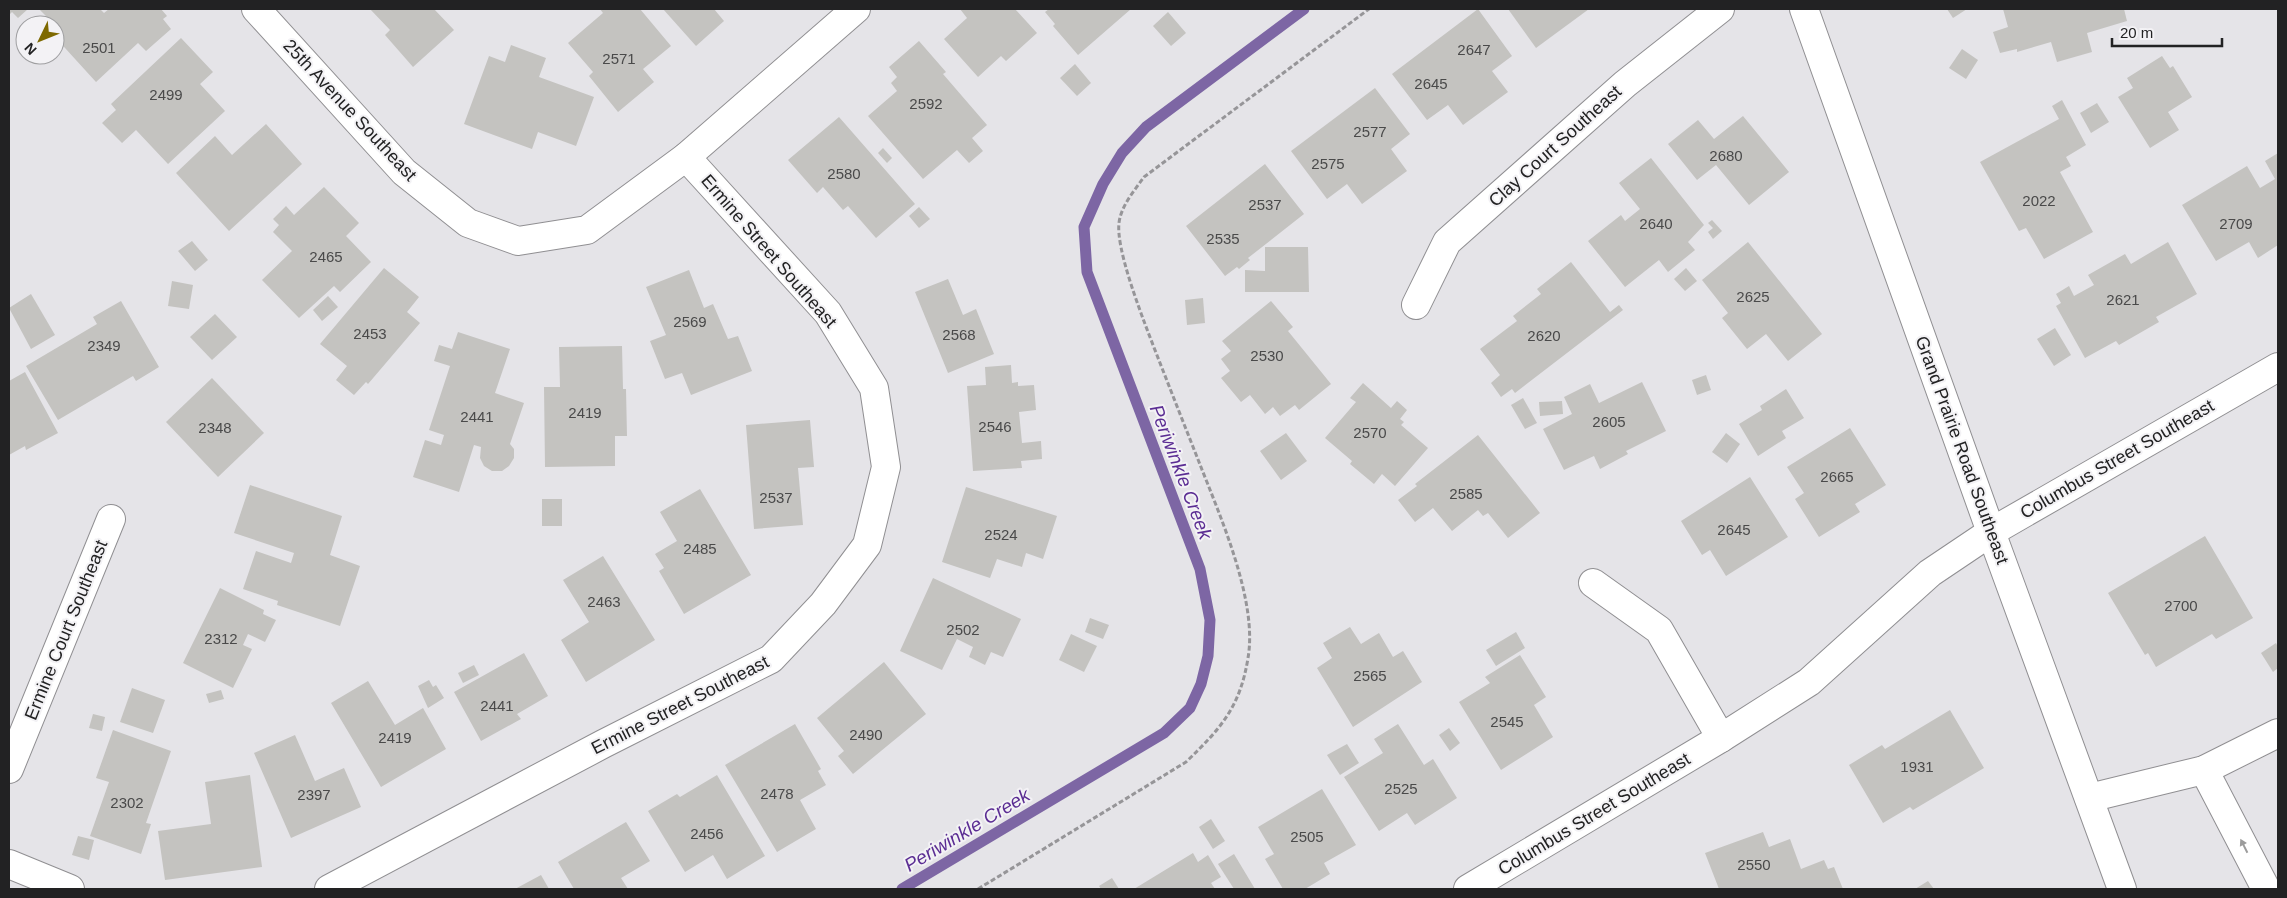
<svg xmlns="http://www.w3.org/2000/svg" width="2287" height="898" font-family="Helvetica,sans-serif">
	<rect width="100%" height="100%" fill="#e5e4e8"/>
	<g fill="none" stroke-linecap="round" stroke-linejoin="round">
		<!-- stream -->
		<polyline stroke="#7d66a4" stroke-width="11" points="902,889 1164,733 1190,708 1201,684 1208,656 1210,620 1200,569 1087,272 1084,227 1103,184 1122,153 1146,127 1304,9"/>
	</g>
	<!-- building -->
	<g fill="#c4c3c0">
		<polygon points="9,9 28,9 18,18 12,12 9,15"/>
		<polygon points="42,9 100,9 104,13 109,9 161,9 167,16 163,19 171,29 146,51 138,43 96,82 55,37 55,25 44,25 40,21 46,16 40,10"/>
		<polygon points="370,9 434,9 454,30 413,67 385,35 390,30"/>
		<polygon points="600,9 640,9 671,46 643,69 654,82 618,112 589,76 593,72 568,43 603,13"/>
		<polygon points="663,9 714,9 724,21 696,46"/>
		<polygon points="960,9 1015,9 1037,33 1006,61 1001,56 978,77 944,39 967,18"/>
		<polygon points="1049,9 1131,9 1078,55 1053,26 1055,24 1045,12"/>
		<polygon points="1478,9 1512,56 1492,71 1508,92 1463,125 1448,105 1427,120 1392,74"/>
		<polygon points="1508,9 1589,9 1536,48"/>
		<polygon points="1947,9 1967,9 1953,18"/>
		<polygon points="2003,9 2124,9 2127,21 2087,33 2092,52 2057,62 2051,42 2017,52 2017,49 2000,53 1993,32 2008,27"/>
		<polygon points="1168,12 1186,33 1171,46 1153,26"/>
		<polygon points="181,38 213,72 200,84 225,111 168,164 136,130 122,143 102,123 116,110 111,104"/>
		<polygon points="919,41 946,72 943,74 987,125 972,138 983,151 969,163 957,150 923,179 868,116 897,91 891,83 897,77 889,67"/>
		<polygon points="511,45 546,58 539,77 594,97 576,146 538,132 532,149 464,124 489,56 505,62"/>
		<polygon points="1962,49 1978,60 1966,79 1949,68"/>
		<polygon points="2162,56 2170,68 2173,66 2192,97 2168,112 2179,130 2150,148 2118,97 2133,88 2127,78"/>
		<polygon points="1075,64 1091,83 1077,96 1060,78"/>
		<polygon points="1375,88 1410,134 1391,149 1407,171 1362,204 1347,184 1327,199 1291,151"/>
		<polygon points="2062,100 2086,145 2066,157 2071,166 2060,172 2093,232 2044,259 2026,228 2019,231 1980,162 2059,119 2052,106"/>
		<polygon points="2097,103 2109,122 2091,133 2080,113"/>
		<polygon points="1743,116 1789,172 1749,205 1716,165 1697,180 1668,144 1698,120 1714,139"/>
		<polygon points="839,117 915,204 876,238 848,206 843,210 823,187 817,193 788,160"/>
		<polygon points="266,124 302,164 229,231 176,173 215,136 232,155"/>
		<polygon points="883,148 892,158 887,163 878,153"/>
		<polygon points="2278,153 2278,245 2258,258 2249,242 2216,261 2182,205 2247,166 2260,188 2275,179 2265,161"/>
		<polygon points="1651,158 1704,225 1688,242 1695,250 1668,272 1659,260 1625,287 1588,241 1621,215 1625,221 1640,209 1619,183"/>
		<polygon points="1265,164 1304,214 1248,258 1250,260 1239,269 1237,267 1225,276 1186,226"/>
		<polygon points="324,187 359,223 346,236 371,262 340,292 334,286 299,318 262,280 292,251 273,232 279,225 273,219 286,206 294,215"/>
		<polygon points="919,207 930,219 919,228 909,216"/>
		<polygon points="1712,220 1722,231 1713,239 1708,232 1713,228 1708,223"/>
		<polygon points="192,241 208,260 195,271 178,251"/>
		<polygon points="1748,242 1822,334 1788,361 1766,334 1747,349 1722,318 1728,313 1702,280"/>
		<polygon points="2168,242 2197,294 2156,317 2159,322 2119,345 2116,341 2085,358 2056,306 2061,303 2056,294 2069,286 2074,296 2094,285 2088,275 2125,254 2131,264"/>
		<polygon points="1265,247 1308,247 1309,292 1245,292 1245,270 1265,271"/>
		<polygon points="1571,262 1610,312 1619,305 1623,310 1515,393 1512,389 1501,397 1491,383 1500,375 1480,349 1517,321 1513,316 1541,294 1537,289"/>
		<polygon points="384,268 419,297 407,312 420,323 368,384 366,382 354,395 336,380 347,366 320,344"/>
		<polygon points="1686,268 1697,281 1685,291 1674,279"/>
		<polygon points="689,270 704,308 713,304 728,339 738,336 752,371 691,395 682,373 665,379 650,341 666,335 646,287"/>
		<polygon points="948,279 963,315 976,309 994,354 948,373 915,292"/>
		<polygon points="172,281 193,285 189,309 168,306"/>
		<polygon points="31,294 55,335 31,349 9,308"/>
		<polygon points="328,296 338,307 322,321 313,310"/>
		<polygon points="1203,298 1205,323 1187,325 1185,300"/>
		<polygon points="121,301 159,367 136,381 133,376 58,420 26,366 97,324 93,317"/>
		<polygon points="1271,301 1293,327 1288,331 1331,384 1299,410 1295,405 1280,416 1273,407 1265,414 1250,395 1241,402 1221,378 1230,371 1221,359 1231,351 1222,341"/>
		<polygon points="215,314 237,337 212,360 190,337"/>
		<polygon points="2055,328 2071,355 2054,366 2037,339"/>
		<polygon points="458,332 510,349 495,393 524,403 510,444 514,449 514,458 509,466 502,471 492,471 484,466 480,458 481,447 474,445 459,492 413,477 425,440 441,445 444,435 429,430 450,366 434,361 439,345 452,349"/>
		<polygon points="622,346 623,389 626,389 627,436 615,436 615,466 545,467 544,387 560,387 559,347"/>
		<polygon points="1011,365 1012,383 1018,382 1018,386 1034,385 1036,410 1019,412 1022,443 1041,441 1042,459 1021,461 1022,468 973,471 967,386 986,385 985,367"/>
		<polygon points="25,372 58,433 26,450 25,446 9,455 9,381"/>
		<polygon points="1706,375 1711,390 1697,395 1692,380"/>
		<polygon points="212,378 264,433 218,477 166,422"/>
		<polygon points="1642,382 1666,431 1626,451 1628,454 1600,469 1594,456 1564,470 1543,429 1572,414 1564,397 1590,384 1599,403"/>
		<polygon points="1363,383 1391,408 1397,401 1407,410 1400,419 1404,422 1401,425 1428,448 1395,486 1382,474 1374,484 1350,464 1352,461 1325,438 1356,402 1350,398"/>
		<polygon points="1786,389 1804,418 1782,431 1786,438 1758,456 1739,424 1762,410 1760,406"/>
		<polygon points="1523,398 1537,423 1525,429 1511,405"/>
		<polygon points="1562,401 1563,414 1540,416 1539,402"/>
		<polygon points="810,420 814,467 798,468 803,525 754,529 746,425"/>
		<polygon points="1850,428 1886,485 1855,504 1860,512 1819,537 1795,499 1804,493 1787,467"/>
		<polygon points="1286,433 1307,461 1281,480 1260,451"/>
		<polygon points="1726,433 1740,444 1727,463 1712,452"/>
		<polygon points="1478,435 1540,513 1508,538 1488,513 1483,516 1478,510 1452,531 1433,508 1415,522 1398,500 1417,486 1415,484"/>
		<polygon points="1750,477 1788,537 1726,576 1710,550 1702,555 1681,521"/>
		<polygon points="250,485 342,516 330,555 360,566 340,626 277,605 278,601 243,589 256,551 291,563 294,553 234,533"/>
		<polygon points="966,487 1057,516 1043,559 1026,553 1022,567 997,559 990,578 942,562"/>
		<polygon points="700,489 751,575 684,614 659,571 664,568 655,554 677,541 660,512"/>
		<rect x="542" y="499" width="20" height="27"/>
		<polygon points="2205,536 2253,618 2216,639 2212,634 2156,667 2148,653 2145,655 2108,593"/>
		<polygon points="603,556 655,640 586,682 561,640 589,622 563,580"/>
		<polygon points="933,578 1021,619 1003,657 991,652 985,665 969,657 973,647 957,639 942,670 900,651"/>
		<polygon points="220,588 264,610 263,614 276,620 265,642 248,634 243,645 252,649 233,688 183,663"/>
		<polygon points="1090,618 1109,625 1103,639 1085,632"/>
		<polygon points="1350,627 1361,644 1379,633 1393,657 1403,651 1422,682 1353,727 1317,668 1332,658 1323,643"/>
		<polygon points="1516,632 1525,648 1496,666 1486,650"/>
		<polygon points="1071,634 1097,646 1084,672 1059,660"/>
		<polygon points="2276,643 2278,647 2278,668 2273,672 2261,653"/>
		<polygon points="524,653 548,696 517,714 521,719 481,741 454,692"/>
		<polygon points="1520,655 1546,697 1534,705 1553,737 1501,770 1459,702 1490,683 1485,677"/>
		<polygon points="884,662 926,714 853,774 838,756 844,751 817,718"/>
		<polygon points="474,665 479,675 463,683 458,673"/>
		<polygon points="429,680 433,687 436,685 444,698 428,708 418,686"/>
		<polygon points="368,681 395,725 423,708 446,749 381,787 331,703"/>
		<polygon points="132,688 165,700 153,733 120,722"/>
		<polygon points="221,690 224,699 209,703 206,694"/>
		<polygon points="1950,710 1984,768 1913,810 1910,807 1883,823 1849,765 1882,745 1885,749"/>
		<polygon points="93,714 105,717 102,731 89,728"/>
		<polygon points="795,724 821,769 818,771 826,785 800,800 816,829 777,852 725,765"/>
		<polygon points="1398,724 1424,765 1433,759 1457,798 1415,825 1407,813 1379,831 1344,777 1383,753 1374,739"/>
		<polygon points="1449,728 1460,743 1450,751 1439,735"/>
		<polygon points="113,730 171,751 146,823 151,824 141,854 90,836 109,782 96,778"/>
		<polygon points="295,735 315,781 344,768 361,807 291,838 254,753"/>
		<polygon points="1347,744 1359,763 1340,775 1327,755"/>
		<polygon points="250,775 262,867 165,880 158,831 211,824 205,782"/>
		<polygon points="717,775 765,856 727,879 713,855 685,872 648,811 677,794 680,797"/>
		<polygon points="1322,789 1356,845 1324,863 1330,874 1305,889 1283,889 1265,859 1274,854 1258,827"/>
		<polygon points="1211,819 1225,841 1213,849 1199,827"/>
		<polygon points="626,822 650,861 621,878 628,889 574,889 558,862"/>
		<polygon points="1763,832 1769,847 1790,839 1801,869 1824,860 1828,869 1834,867 1843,889 1719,889 1705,853"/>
		<polygon points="78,836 94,840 89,860 72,855"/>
		<polygon points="1193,853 1198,862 1208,855 1221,877 1211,883 1215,889 1134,889"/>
		<polygon points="1234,854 1255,889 1234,889 1218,864"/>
		<polygon points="541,875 549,889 515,889"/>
		<polygon points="1112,878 1119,889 1101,889 1099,886"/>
		<polygon points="1928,881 1934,889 1915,889"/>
	</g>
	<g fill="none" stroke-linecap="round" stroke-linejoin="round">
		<!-- minor casing -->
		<g stroke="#908f92" stroke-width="30">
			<g id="minor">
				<polyline points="256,9 404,172 468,223 518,241 587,230 686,157 856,9"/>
				<polyline points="1416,305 1447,242 1625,84 1720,9"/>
				<polyline points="1593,583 1659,630 1721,738"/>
				<polyline points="9,769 111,519"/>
				<polyline points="2204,770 2266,889"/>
				<polyline points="2089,798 2204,770 2278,733"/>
				<polyline points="9,864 70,889"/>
				<polyline points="329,889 603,744 771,659 823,604 867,545 886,467 874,388 828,313 686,157"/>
				<polyline points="1468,889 1721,738 1809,682 1930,573 1991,532 2278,367"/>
			</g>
		</g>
		<!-- major casing -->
		<g stroke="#908f92" stroke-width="30">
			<polyline id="major" points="1804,9 1991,532 2122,889"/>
		</g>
		<!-- path -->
		<path stroke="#969598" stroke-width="3" stroke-dasharray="5 2.5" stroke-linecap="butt" d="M978 889 1186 762C1220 729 1240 708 1248 658 1258 601 1220 516 1199 462 1182 419 1165 376 1148 332 1139 308 1116 248 1119 223 1121 206 1134 191 1144 177L1369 9"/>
		<!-- minor -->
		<use href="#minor" stroke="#fff" stroke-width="28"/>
		<!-- major -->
		<use href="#major" stroke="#fff" stroke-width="28"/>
	</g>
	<!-- one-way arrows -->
	<defs><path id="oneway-solid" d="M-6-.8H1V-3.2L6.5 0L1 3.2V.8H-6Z" transform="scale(1.25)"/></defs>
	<use fill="#9c9c9c" href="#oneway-solid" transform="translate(2244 846) rotate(-117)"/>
	<g text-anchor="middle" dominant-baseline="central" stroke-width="4" stroke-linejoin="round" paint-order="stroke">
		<!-- number labels -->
		<g font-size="15" fill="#4a4a4a">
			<text x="99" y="47">2501</text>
			<text x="1474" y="49">2647</text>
			<text x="619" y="58">2571</text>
			<text x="1431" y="83">2645</text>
			<text x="166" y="94">2499</text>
			<text x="926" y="103">2592</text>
			<text x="1370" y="131">2577</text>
			<text x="1726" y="155">2680</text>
			<text x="1328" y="163">2575</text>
			<text x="844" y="173">2580</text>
			<text x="2039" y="200">2022</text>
			<text x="1265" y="204">2537</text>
			<text x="1656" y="223">2640</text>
			<text x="2236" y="223">2709</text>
			<text x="1223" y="238">2535</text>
			<text x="326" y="256">2465</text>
			<text x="1753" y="296">2625</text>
			<text x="2123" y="299">2621</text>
			<text x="690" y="321">2569</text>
			<text x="370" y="333">2453</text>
			<text x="959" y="334">2568</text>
			<text x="1544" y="335">2620</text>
			<text x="104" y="345">2349</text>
			<text x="1267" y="355">2530</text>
			<text x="585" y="412">2419</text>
			<text x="477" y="416">2441</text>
			<text x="1609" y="421">2605</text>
			<text x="995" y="426">2546</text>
			<text x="215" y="427">2348</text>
			<text x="1370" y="432">2570</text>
			<text x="1837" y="476">2665</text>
			<text x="1466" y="493">2585</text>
			<text x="776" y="497">2537</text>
			<text x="1734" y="529">2645</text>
			<text x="1001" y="534">2524</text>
			<text x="700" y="548">2485</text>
			<text x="604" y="601">2463</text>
			<text x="2181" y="605">2700</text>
			<text x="963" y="629">2502</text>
			<text x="221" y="638">2312</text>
			<text x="1370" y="675">2565</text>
			<text x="497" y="705">2441</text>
			<text x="1507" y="721">2545</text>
			<text x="866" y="734">2490</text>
			<text x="395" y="737">2419</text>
			<text x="1917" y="766">1931</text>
			<text x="1401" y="788">2525</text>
			<text x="777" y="793">2478</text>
			<text x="314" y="794">2397</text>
			<text x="127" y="802">2302</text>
			<text x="707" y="833">2456</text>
			<text x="1307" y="836">2505</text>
			<text x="1754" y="864">2550</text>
		</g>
		<!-- street labels -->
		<g font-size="18" fill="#222223" stroke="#f3f2f5">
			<text transform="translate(350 110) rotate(47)">25th Avenue Southeast</text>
			<text transform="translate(1555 146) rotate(-42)">Clay Court Southeast</text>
			<text transform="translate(769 251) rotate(49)">Ermine Street Southeast</text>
			<text transform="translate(1962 450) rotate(70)">Grand Prairie Road Southeast</text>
			<text transform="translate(2117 459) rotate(-30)">Columbus Street Southeast</text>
			<text transform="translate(66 630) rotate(-68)">Ermine Court Southeast</text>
			<text transform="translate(680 705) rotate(-27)">Ermine Street Southeast</text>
			<text transform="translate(1594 814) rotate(-31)">Columbus Street Southeast</text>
		</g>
		<!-- water labels -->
		<g font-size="19" font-style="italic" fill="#5b2d93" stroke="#f3f2f5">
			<text transform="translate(1181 472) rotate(69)">Periwinkle Creek</text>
			<text transform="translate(967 830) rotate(-31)">Periwinkle Creek</text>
		</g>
	</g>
	<!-- border -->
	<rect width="2287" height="898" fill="none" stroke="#222223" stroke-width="20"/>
	<!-- north arrow -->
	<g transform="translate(40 40) rotate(227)"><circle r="24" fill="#f3f2f5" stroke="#9f9fa1"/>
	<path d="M0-4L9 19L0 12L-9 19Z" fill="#7e6900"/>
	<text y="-8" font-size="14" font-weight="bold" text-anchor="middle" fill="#222223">N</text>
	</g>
	<!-- scale -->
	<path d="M2112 38v8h110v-8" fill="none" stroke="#222223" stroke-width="2.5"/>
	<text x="2120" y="38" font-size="15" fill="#222223" stroke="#f3f2f5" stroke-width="4" paint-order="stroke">20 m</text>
</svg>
